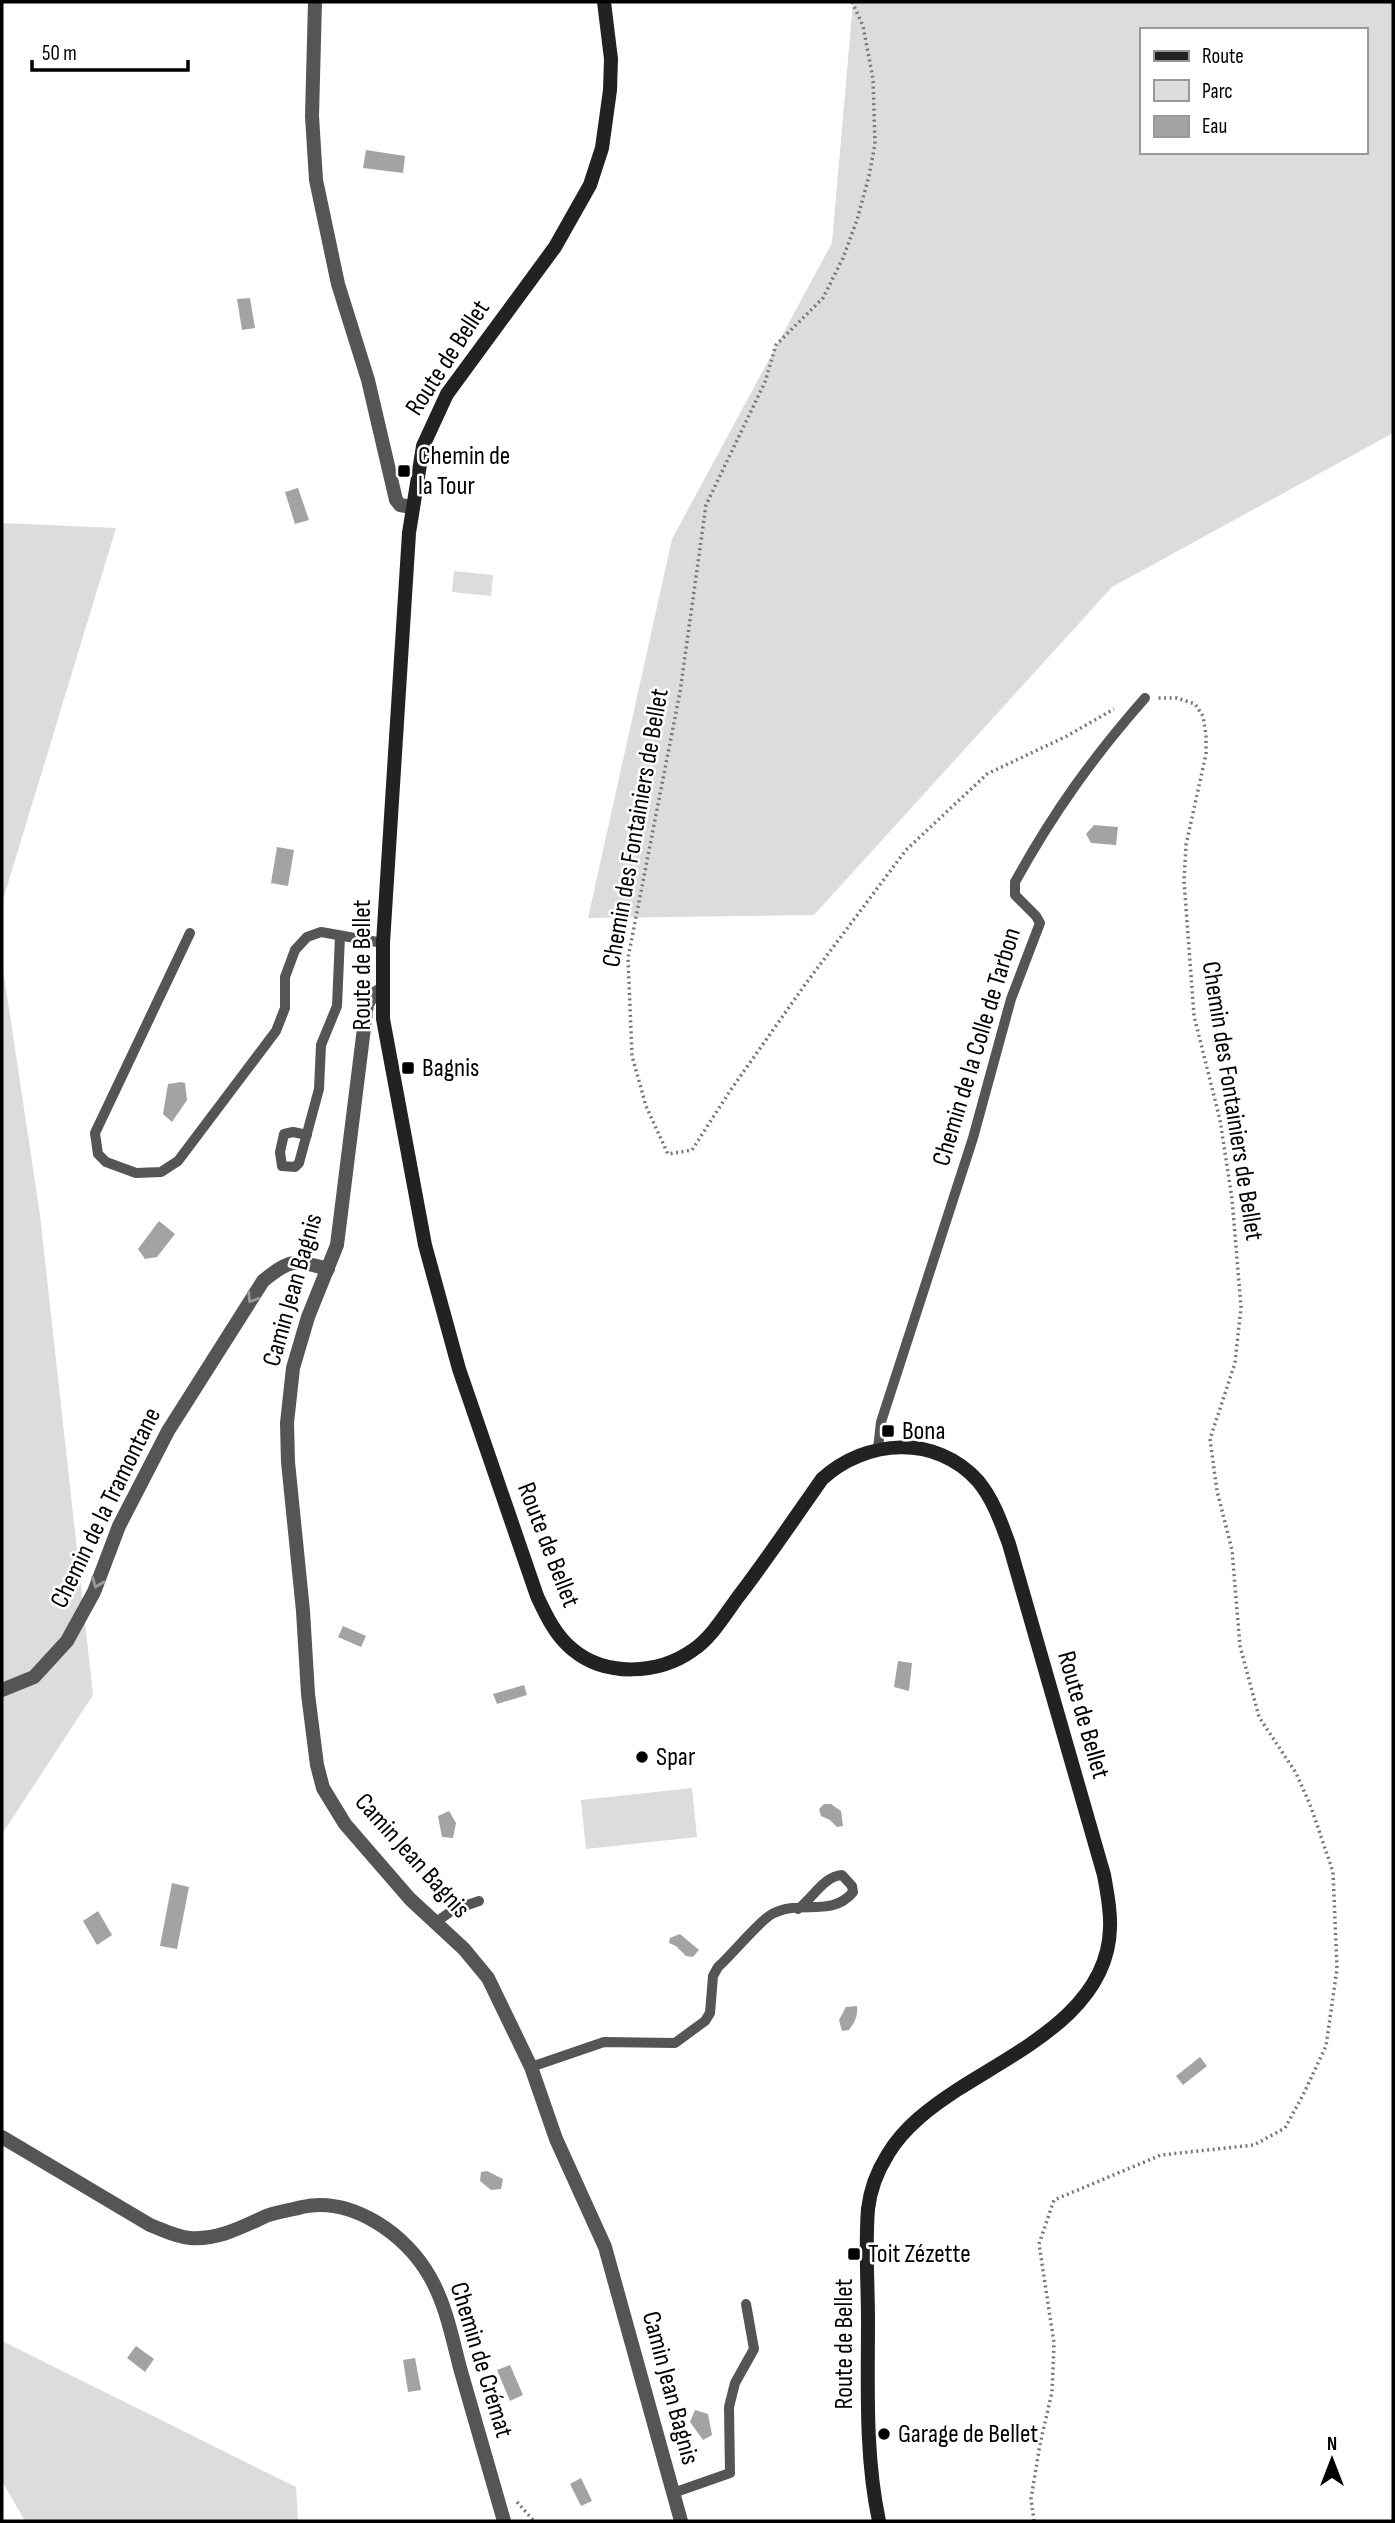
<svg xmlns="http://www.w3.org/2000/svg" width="1395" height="2523" font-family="'Sofia Sans Condensed',sans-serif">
	<rect width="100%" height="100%" fill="#fff"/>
	<!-- green -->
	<g fill="#dcdcdc" fill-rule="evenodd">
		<path d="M853 2H1393V433L1112 587 814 915 588 918 672 539 832 243ZM1141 30H1365V152H1141Z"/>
		<polygon points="2,523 116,528 2,903"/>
		<polygon points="454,571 493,575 491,596 452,592"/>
		<polygon points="2,962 40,1215 93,1695 2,1834"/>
		<polygon points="692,1788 697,1837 586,1849 581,1800"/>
		<polygon points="2,2341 296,2487 298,2521 25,2521 2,2481"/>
	</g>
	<!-- water -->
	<g fill="#a3a3a3">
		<polygon points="366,150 405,156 403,173 363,168"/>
		<polygon points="250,298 255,328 242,330 237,299"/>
		<polygon points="298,488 309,520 295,524 285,492"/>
		<polygon points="1094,825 1118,827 1116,845 1091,843 1086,834"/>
		<polygon points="277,847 294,850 288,886 271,883"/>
		<polygon points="181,1082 185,1083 187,1100 172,1122 163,1114 168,1084"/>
		<polygon points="159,1221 175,1234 157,1257 145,1259 138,1249"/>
		<polygon points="343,1626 366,1636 361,1647 338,1637"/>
		<polygon points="898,1661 912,1663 909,1691 894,1687"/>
		<polygon points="524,1685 527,1695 497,1704 493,1694"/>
		<polygon points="824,1804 831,1804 841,1811 843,1826 837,1827 830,1820 821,1816 819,1809"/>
		<polygon points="449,1811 456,1823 453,1838 442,1837 438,1816"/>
		<polygon points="172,1883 189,1887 177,1949 160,1946"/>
		<polygon points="98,1911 112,1935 97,1945 83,1921"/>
		<polygon points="680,1934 699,1950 693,1957 686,1956 676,1946 669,1943 670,1938"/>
		<path d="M857 2006C858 2016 855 2022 849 2030L842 2031 839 2020 846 2007Z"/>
		<polygon points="1200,2057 1207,2066 1183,2085 1176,2076"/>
		<polygon points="487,2171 503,2179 501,2189 491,2190 480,2181 481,2172"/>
		<polygon points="136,2346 154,2359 145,2372 127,2358"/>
		<polygon points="415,2358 421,2390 408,2392 403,2360"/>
		<polygon points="510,2365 523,2395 510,2401 497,2370"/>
		<polygon points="695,2410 708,2414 712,2435 703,2440 690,2422"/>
		<polygon points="581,2478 592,2501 581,2506 570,2484"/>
	</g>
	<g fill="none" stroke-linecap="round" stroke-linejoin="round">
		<!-- path -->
		<g stroke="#777" stroke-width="3.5" stroke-dasharray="2 3.5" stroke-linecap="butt">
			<polyline points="852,2 863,26 873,79 875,144 869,176 857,220 843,258 823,298 776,345 765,382 706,505 680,692 628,958 632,1056 646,1106 668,1154 692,1150 730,1091 804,986 906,850 987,774 1067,736 1114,709"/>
			<polyline points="517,2502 534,2521"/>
			<polyline points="1034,2521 1031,2499 1040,2444 1052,2392 1054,2343 1039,2244 1054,2200 1161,2155 1254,2145 1285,2128 1303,2095 1326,2046 1337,1969 1333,1872 1311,1807 1296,1773 1259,1717 1240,1646 1232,1550 1217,1491 1210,1439 1235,1363 1241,1307 1232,1199 1220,1120 1194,1016 1184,881 1186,845 1206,754 1206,735 1203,716 1195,704 1177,698 1158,698"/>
		</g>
		<!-- service -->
		<g stroke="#555" stroke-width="10">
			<polyline points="190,933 95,1133 98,1154 106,1162 136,1173 161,1172 178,1161 276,1031 285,1008 285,977 295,950 307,937 321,932 383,943"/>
			<polyline points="307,1135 293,1132 284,1134 280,1152 282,1166 295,1167 299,1163 319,1089 321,1045 337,1006 340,936"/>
			<path d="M878 1448 881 1422 973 1138 1011 999 1040 923 1036 916 1015 895V882C1053 813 1093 757 1145 698"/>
			<polyline points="436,1922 453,1910 479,1901"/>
			<path d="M531 2067 604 2042 675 2043 705 2021 710 2013 713 1976 718 1967C732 1955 758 1922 772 1914 799 1899 832 1918 853 1892L852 1886 842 1875C824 1876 812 1899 798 1909"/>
			<polyline points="673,2493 730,2473 729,2407 735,2383 754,2349 746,2304"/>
		</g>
		<!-- minor -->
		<g stroke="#555" stroke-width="14">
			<polyline points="315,2 312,116 316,180 338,284 368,380 396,500 400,505 412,507"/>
			<polyline points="382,989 372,996 367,1004 337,1245 308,1317 293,1368 287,1423 288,1462 303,1611 308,1694 317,1765 323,1788 345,1824 410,1899 464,1949 488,1978 531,2067 556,2139 605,2247 681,2521"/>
			<path d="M2 1690 34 1677 67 1641 94 1592 119 1526 168 1431 263 1281C291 1258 295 1260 328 1269"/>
		</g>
		<!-- tertiary -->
		<path stroke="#555" stroke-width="14" d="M2 2137 150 2225C163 2230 176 2237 190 2238 218 2240 242 2227 266 2216 277 2212 291 2210 302 2207 352 2196 407 2235 430 2277 446 2305 452 2337 460 2368 475 2419 489 2470 504 2521"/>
		<!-- secondary -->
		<path stroke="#222" stroke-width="14" d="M604 2 611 59 610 90 602 148 590 185 555 247 447 394 423 446 409 533 383 943V1019L425 1245 459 1369 537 1596C546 1615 555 1635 572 1649 605 1677 658 1675 693 1650 711 1638 725 1615 738 1597 767 1559 794 1519 822 1479 866 1439 936 1434 978 1481 993 1499 1001 1522 1009 1544L1104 1875C1107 1892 1111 1910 1110 1928 1108 2011 1017 2051 957 2090 931 2107 904 2127 888 2154 878 2170 870 2191 868 2209 865 2246 868 2284 868 2320 868 2387 865 2456 879 2521"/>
	</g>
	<!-- one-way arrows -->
	<defs><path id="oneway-chevron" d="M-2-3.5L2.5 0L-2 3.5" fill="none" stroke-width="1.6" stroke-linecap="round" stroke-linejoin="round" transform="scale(1.75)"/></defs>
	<g stroke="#999">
		<use href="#oneway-chevron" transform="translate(252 1298) rotate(122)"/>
		<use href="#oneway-chevron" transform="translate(97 1583) rotate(112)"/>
	</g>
	<!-- markers -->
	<g fill="#000" stroke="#fff" stroke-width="2.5">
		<rect x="397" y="464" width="14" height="14" rx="3.5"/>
		<rect x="401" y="1061" width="14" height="14" rx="3.5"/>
		<rect x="881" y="1424" width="14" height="14" rx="3.5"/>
		<circle cx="642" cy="1757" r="7"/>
		<rect x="847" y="2247" width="14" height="14" rx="3.5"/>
		<circle cx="884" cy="2434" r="7"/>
	</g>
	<g text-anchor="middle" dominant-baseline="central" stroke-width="5" stroke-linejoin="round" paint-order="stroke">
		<!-- street labels -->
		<g font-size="26" fill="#000" stroke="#fff">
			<text transform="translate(448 358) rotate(-57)">Route de Bellet</text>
			<text transform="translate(636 828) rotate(-80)">Chemin des Fontainiers de Bellet</text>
			<text transform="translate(362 965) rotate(-90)">Route de Bellet</text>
			<text transform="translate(977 1047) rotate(-73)">Chemin de la Colle de Tarbon</text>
			<text transform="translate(1232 1101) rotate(81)">Chemin des Fontainiers de Bellet</text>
			<text transform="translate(293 1290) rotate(-74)">Camin Jean Bagnis</text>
			<text transform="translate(106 1508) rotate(-64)">Chemin de la Tramontane</text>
			<text transform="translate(548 1545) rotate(69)">Route de Bellet</text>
			<text transform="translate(1083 1715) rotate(74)">Route de Bellet</text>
			<text transform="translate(412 1856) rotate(48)">Camin Jean Bagnis</text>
			<text transform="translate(844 2344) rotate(-90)">Route de Bellet</text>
			<text transform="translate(481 2360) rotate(73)">Chemin de Crémat</text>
			<text transform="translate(670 2388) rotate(75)">Camin Jean Bagnis</text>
		</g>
		<!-- poi labels -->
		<g font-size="26" fill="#000" stroke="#fff" text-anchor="start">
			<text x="418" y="456">Chemin de<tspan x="418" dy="30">la Tour</tspan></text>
			<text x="422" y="1068">Bagnis</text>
			<text x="902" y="1431">Bona</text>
			<text x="656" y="1757">Spar</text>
			<text x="868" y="2254">Toit Zézette</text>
			<text x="898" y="2434">Garage de Bellet</text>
		</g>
	</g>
	<!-- border -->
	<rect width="1395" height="2523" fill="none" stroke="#000000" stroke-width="7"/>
	<!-- legend -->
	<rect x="1140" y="28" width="228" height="126" fill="#ffffff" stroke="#999999" stroke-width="2"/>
	<rect x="1154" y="51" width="35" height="10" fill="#222222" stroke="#999999" stroke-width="2"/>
	<text x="1202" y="63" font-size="21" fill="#000000">Route</text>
	<rect x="1154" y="80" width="35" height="21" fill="#dcdcdc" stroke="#999999" stroke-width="2"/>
	<text x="1202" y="98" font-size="21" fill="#000000">Parc</text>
	<rect x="1154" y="116" width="35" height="21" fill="#a3a3a3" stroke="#999999" stroke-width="2"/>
	<text x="1202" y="133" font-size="21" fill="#000000">Eau</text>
	<!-- north arrow -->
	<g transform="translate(1332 2460)" stroke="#ffffff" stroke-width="5" paint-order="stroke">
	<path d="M0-5L12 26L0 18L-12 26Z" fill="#000000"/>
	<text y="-10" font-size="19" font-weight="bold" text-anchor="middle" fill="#000000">N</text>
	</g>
	<!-- scale -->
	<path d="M32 60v10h156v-10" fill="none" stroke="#000000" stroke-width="3.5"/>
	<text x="42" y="60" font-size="21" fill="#000000" stroke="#ffffff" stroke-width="5" paint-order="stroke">50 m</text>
</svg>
